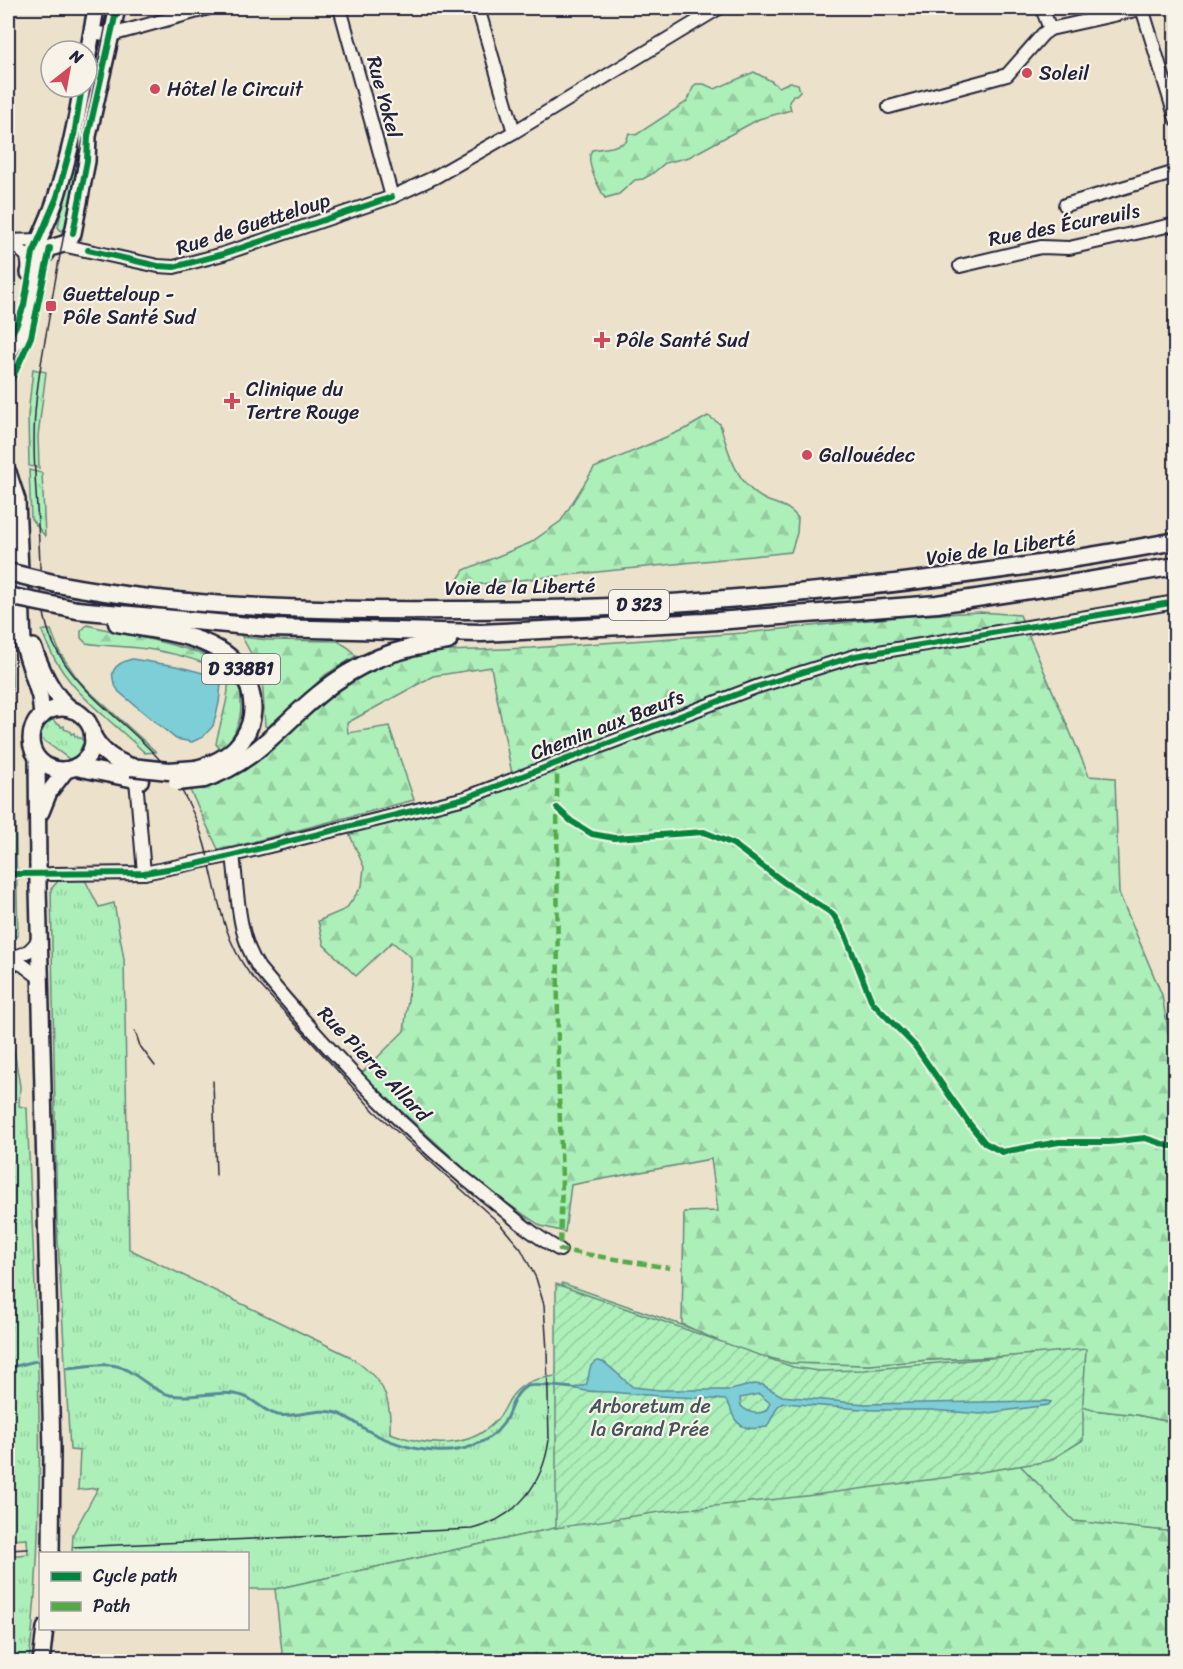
<svg xmlns="http://www.w3.org/2000/svg" width="1183" height="1669" font-family="Sriracha,sans-serif">
	<defs>
		<pattern id="grass-tufts" width="24" height="20" patternUnits="userSpaceOnUse" patternTransform="scale(1.5)"><rect width="24" height="20" fill="#acefb9"/><path d="M3 7l-1-3M5 7V3M7 7l1-3M15 17l-1-3M17 17v-4M19 17l1-3" fill="none" stroke="#94cda0"/></pattern>
		<pattern id="forest-firs" width="22" height="20" patternUnits="userSpaceOnUse" patternTransform="scale(1.5)"><rect width="22" height="20" fill="#acefb9"/><path d="M5 1l3.5 6h-7zM16 11l3.5 6h-7z" fill="#94cda0"/></pattern>
		<pattern id="garden-furrows" width="10" height="10" patternUnits="userSpaceOnUse" patternTransform="scale(1.5)"><rect width="10" height="10" fill="#acefb9"/><path d="M-1 1l2-2M0 10L10 0M9 11l2-2" fill="none" stroke="#94cda0"/></pattern>
	</defs>
	<rect width="100%" height="100%" fill="#ece1cb"/>
	<filter id="ink" filterUnits="userSpaceOnUse"><feTurbulence type="fractalNoise" baseFrequency=".0167" numOctaves="2"/><feDisplacementMap in="SourceGraphic" scale="12" xChannelSelector="R" yChannelSelector="G"/><feConvolveMatrix kernelMatrix="1 2 1 2 8 2 1 2 1" color-interpolation-filters="sRGB"/></filter>
	<g filter="url(#ink)">
		<!-- grass -->
		<g fill="url(#grass-tufts)" stroke="#67887a" stroke-width="1.5">
			<polygon points="96,40 105,42 67,228 61,231 58,227"/>
			<polygon points="33,369 46,372 38,436 39,468 29,466 28,415"/>
			<polygon points="29,470 42,473 45,536 31,519"/>
			<path d="M45 630H51L60 653 77 678 89 691 156 752 145 753C104 713 62 689 42 631Z"/>
			<polygon points="52,719 57,724 60,724 61,727 64,726 64,729 70,731 71,734 74,733 75,736 77,736 78,738 81,738 82,740 85,737 85,744 82,745 77,758 72,761 39,737 44,725"/>
			<path d="M59 880H85L99 907 114 903 124 959 129 1249 349 1356C381 1378 392 1393 390 1433 427 1447 473 1451 500 1416 505 1410 507 1402 512 1396 523 1381 539 1378 556 1376L562 1283 790 1363 869 1365 928 1360 1069 1354 1093 1410 1137 1415 1175 1423V1532L1074 1522 1012 1457 670 1503 275 1589H248V1554L72 1553 73 1534 98 1488 78 1490 80 1451 70 1450 57 1223 51 889Z"/>
			<path d="M8 1015 20 1086 19 1106 27 1108C34 1292 50 1478 29 1662L8 1661V1556L28 1554 27 1539 8 1540Z"/>
		</g>
		<!-- forest -->
		<g fill="url(#forest-firs)" stroke="#67887a" stroke-width="1.5">
			<path d="M754 72 771 81 779 87 790 82 798 84 800 91 796 95H793L789 102 791 110 759 119 689 157 665 163 652 174 643 179 635 180 619 194 605 198C598 186 584 161 592 150L612 147 626 142 629 133 636 135 685 103C692 98 689 90 696 84H704L715 89Z"/>
			<path d="M708 416 720 424C728 452 737 486 766 500 780 506 788 505 798 518L797 533 791 552 453 587 464 570 530 543 561 521 594 468 687 428Z"/>
			<polygon points="980,612 1020,615 1089,776 1115,778 1119,893 1162,995 1176,1077 1175,1423 1137,1415 1093,1410 1075,1405 1069,1354 928,1360 869,1365 790,1363 735,1349 682,1324 684,1212 718,1211 711,1159 571,1185 565,1232 541,1226 489,1191 361,1074 404,1031 411,976 411,957 392,942 356,976 324,945 318,921 346,909 362,886 364,867 349,833 462,804 517,786 512,774 491,667 433,676 347,723 348,733 389,726 414,800 233,847 218,849 189,788 218,782 235,775 265,754 339,690 368,672 412,655 447,651 532,648 743,633 909,616"/>
			<path d="M87 625C116 633 223 651 236 673 241 682 241 695 241 705 241 722 234 740 221 750L216 744C220 721 230 700 228 676 210 661 162 650 138 648 121 646 103 646 86 643L81 638V631Z"/>
			<polygon points="242,637 268,640 338,641 349,648 356,656 325,675 272,728 265,726 262,674"/>
			<polygon points="1012,1457 1074,1521 1175,1532 1175,1661 283,1661 275,1589 670,1503"/>
		</g>
		<!-- garden -->
		<polygon fill="url(#garden-furrows)" stroke="#67887a" stroke-width="1.5" points="556,1284 793,1367 818,1371 864,1370 1086,1349 1083,1400 1083,1440 1049,1461 950,1477 806,1496 660,1512 556,1528"/>
		<!-- pitch -->
		<polygon fill="#acefb9" stroke="#67887a" stroke-width="1.5" points="8,632 11,633 18,936 8,938"/>
		<!-- water -->
		<g fill="#7dced6" stroke="#598998" stroke-width="1.5" fill-rule="evenodd">
			<path d="M132 659 176 666 219 677 221 684 219 703 213 726 203 737 192 742 176 739 119 692C107 674 112 664 132 659Z"/>
			<path d="M599 1361 605 1363 633 1387 659 1390H731L754 1384 763 1385 782 1396 865 1404 1047 1401 1051 1402 1048 1405 981 1414 931 1410H874L783 1403 778 1406 767 1427C752 1430 738 1430 732 1413 730 1407 730 1404 725 1400 687 1397 648 1396 611 1392 595 1391 589 1393 573 1388L586 1385C591 1376 586 1363 599 1361ZM759 1394 770 1403 766 1411C756 1415 749 1413 741 1406L740 1398Z"/>
		</g>
		<g fill="none" stroke-linecap="round" stroke-linejoin="round">
			<!-- stream -->
			<g stroke="#598998" stroke-width="3">
				<polyline points="8,1368 36,1361"/>
				<path d="M68 1368C84 1367 107 1361 123 1368 140 1376 151 1390 170 1395 193 1400 220 1388 243 1396 256 1400 263 1412 278 1415 298 1418 317 1407 337 1413 348 1417 356 1423 365 1429 386 1441 409 1449 434 1451 459 1453 488 1445 503 1424 511 1413 513 1391 528 1386 536 1384 563 1387 573 1388"/>
			</g>
			<!-- minor-tunnel -->
			<polyline stroke="#c4bbae" stroke-width="12" stroke-dasharray="12 6" stroke-linecap="butt" points="8,874 45,874"/>
			<!-- minor casing -->
			<g stroke="#22223b" stroke-width="16">
				<g id="minor">
					<polyline points="340,8 392,197"/>
					<polyline points="478,8 514,132"/>
					<polyline points="1042,8 1050,29"/>
					<polyline points="1142,8 1176,119"/>
					<polyline points="92,32 111,35 209,8"/>
					<polyline points="889,107 1007,75 1043,34 1050,29 1145,8"/>
					<polyline points="1065,205 1176,172"/>
					<polyline points="8,241 38,240 43,246"/>
					<polyline points="8,244 19,249 27,256 29,270"/>
					<polyline points="62,245 158,266 174,267 223,254 392,197 435,177 514,132 719,8"/>
					<polyline points="960,266 1041,247 1069,248 1176,224"/>
					<polyline points="136,779 144,873"/>
					<path d="M233 855C238 893 237 936 259 968 330 1053 406 1134 494 1202 515 1219 536 1237 560 1250"/>
					<polyline points="51,874 144,873 233,855 465,798 756,687 855,656 1176,602"/>
					<path d="M8 957C24 956 30 952 39 939"/>
					<polyline points="9,959 23,965 40,978"/>
				</g>
			</g>
			<!-- major casing -->
			<g stroke="#22223b" stroke-width="20">
				<g id="major">
					<polyline points="87,60 96,8"/>
					<path d="M29 273C34 244 49 223 57 195 68 160 76 124 82 87"/>
					<polyline points="8,355 27,321 42,259 50,248 67,243 73,233 87,161 88,136 117,8"/>
					<polyline points="8,472 17,500 23,643 40,697 42,716"/>
					<path d="M33 647C42 670 51 694 72 710"/>
					<circle cx="62" cy="739" r="31"/>
					<polyline points="37,758 38,865"/>
					<polyline points="41,812 49,792 66,770"/>
					<polyline points="38,888 52,1450 51,1554"/>
					<polyline points="41,1662 45,1628"/>
				</g>
			</g>
			<!-- highway casing -->
			<g stroke="#22223b" stroke-width="21">
				<g id="highway">
					<path d="M57 584C188 609 324 611 457 610 513 609 570 610 626 606 811 595 994 575 1176 541"/>
					<polyline points="77,610 270,628 481,633 704,622 937,604 1088,581 1176,566"/>
					<path d="M117 623C151 630 189 632 219 650 248 666 263 707 244 737 234 754 215 764 196 769"/>
					<path d="M93 737C102 753 114 760 131 767"/>
					<polyline points="76,767 140,780"/>
					<path d="M204 779C255 762 279 727 318 695 358 661 397 648 448 641"/>
				</g>
			</g>
			<!-- minor -->
			<use href="#minor" stroke="#f7f3e8" stroke-width="12"/>
			<!-- major -->
			<use href="#major" stroke="#f7f3e8" stroke-width="15"/>
			<!-- highway -->
			<use href="#highway" stroke="#f7f3e8" stroke-width="16"/>
			<!-- tram -->
			<g stroke="#22223b" stroke-width="1.5">
				<polyline points="135,1031 140,1046 155,1066"/>
				<polyline points="213,1081 216,1175"/>
				<path d="M73 1547 472 1529C517 1518 543 1484 549 1440L547 1351 544 1305 536 1278 521 1249 499 1223 374 1111 249 973C221 935 217 890 205 846 200 826 191 807 181 789 148 732 83 704 54 645 39 614 41 577 39 543 37 496 31 448 36 402 39 368 47 333 52 299 69 201 91 105 109 8"/>
				<polyline points="8,1550 28,1549"/>
			</g>
			<!-- major-bridge casing -->
			<g stroke="#22223b" stroke-width="20" stroke-linecap="butt">
				<polyline id="major-bridge" points="38,865 38,888"/>
			</g>
			<!-- highway-bridge casing -->
			<g stroke="#22223b" stroke-width="21" stroke-linecap="butt">
				<g id="highway-bridge">
					<polyline points="8,572 57,584"/>
					<polyline points="8,596 77,610"/>
					<polyline points="131,767 169,771 196,769"/>
					<polyline points="177,782 204,779"/>
				</g>
			</g>
			<!-- major-bridge -->
			<use href="#major-bridge" stroke="#f7f3e8" stroke-width="15"/>
			<!-- highway-bridge -->
			<use href="#highway-bridge" stroke="#f7f3e8" stroke-width="16"/>
			<!-- quiet -->
			<polyline stroke="#53aa46" stroke-width="4.5" stroke-dasharray="9 4.5" stroke-linecap="butt" points="557,762 558,1067 562,1179 560,1250 670,1268"/>
			<!-- cycleway casing -->
			<g stroke="#f7f3e8" stroke-width="10">
				<g id="cycleway">
					<polyline points="73,233 87,161 88,136 117,8"/>
					<polyline points="88,250 158,266 174,267 223,254 392,197"/>
					<polyline points="8,340 17,324 24,305 33,253 57,197 74,135 82,87"/>
					<polyline points="9,386 31,337 50,248"/>
					<polyline points="557,808 571,821 592,834 614,838 704,832 733,844 785,883 833,914 845,934 872,1002 915,1046 968,1122 985,1143 1002,1152 1059,1142 1109,1142 1145,1138 1169,1146 1176,1146"/>
					<polyline points="8,874 144,873 197,864 465,798 756,687 855,656 1176,602"/>
				</g>
			</g>
			<!-- cycleway -->
			<use href="#cycleway" stroke="#00873e" stroke-width="6"/>
		</g>
	</g>
	<!-- markers -->
	<g fill="#d1495b" stroke="#f7f3e8" stroke-width="2">
		<circle cx="1027" cy="73" r="6"/>
		<circle cx="155" cy="89" r="6"/>
		<rect x="45" y="300" width="12" height="12" rx="3"/>
		<path d="M599 331h6v6h6v6h-6v6h-6v-6h-6v-6h6z"/>
		<path d="M229 392h6v6h6v6h-6v6h-6v-6h-6v-6h6z"/>
		<circle cx="807" cy="455" r="6"/>
	</g>
	<g text-anchor="middle" dominant-baseline="central" stroke-width="4.5" stroke-linejoin="round" paint-order="stroke">
		<!-- shield labels -->
		<g fill="#f7f3e8" stroke="#62616f" stroke-width="1.5">
			<rect x="609" y="590" width="60" height="30" rx="4.5"/>
			<rect x="202" y="654" width="78" height="30" rx="4.5"/>
		</g>
		<g font-size="18" font-weight="bold" fill="#22223b">
			<text x="639" y="605">D 323</text>
			<text x="241" y="669">D 338B1</text>
		</g>
		<!-- poi labels -->
		<g font-size="20" fill="#22223b" stroke="#f7f3e8" text-anchor="start">
			<text x="1039" y="73">Soleil</text>
			<text x="167" y="89">Hôtel le Circuit</text>
			<text x="63" y="294">Guetteloup -<tspan x="63" dy="23">Pôle Santé Sud</tspan></text>
			<text x="616" y="340">Pôle Santé Sud</text>
			<text x="246" y="389">Clinique du<tspan x="246" dy="23">Tertre Rouge</tspan></text>
			<text x="819" y="455">Gallouédec</text>
		</g>
		<!-- street labels -->
		<g font-size="20" fill="#22223b" stroke="#f7f3e8">
			<text transform="translate(384 97) rotate(75)">Rue Yokel</text>
			<text transform="translate(253 224) rotate(-18)">Rue de Guetteloup</text>
			<text transform="translate(1064 225) rotate(-11)">Rue des Écureuils</text>
			<text transform="translate(1001 548) rotate(-8)">Voie de la Liberté</text>
			<text transform="translate(520 587) rotate(-1)">Voie de la Liberté</text>
			<text transform="translate(607 725) rotate(-21)">Chemin aux Bœufs</text>
			<text transform="translate(374 1064) rotate(46)">Rue Pierre Allard</text>
		</g>
		<!-- park labels -->
		<g font-size="20" fill="#44555a" stroke="#f7f3e8">
			<text x="650" y="1406">Arboretum de<tspan x="650" dy="23">la Grand Prée</tspan></text>
		</g>
	</g>
	<!-- margin -->
	<rect width="1183" height="1669" fill="none" stroke="#f7f3e8" stroke-width="30"/>
	<rect x="15" y="15" width="1153" height="1639" fill="none" stroke="#22223b" stroke-width="2" filter="url(#ink)"/>
	<!-- legend -->
	<rect x="39" y="1552" width="210" height="78" fill="#f7f3e8" stroke="#a29fa3" stroke-width="1.5"/>
	<rect x="51" y="1572" width="30" height="9" fill="#00873e" stroke="#a29fa3" stroke-width="1.5"/>
	<text x="93" y="1582" font-size="18" fill="#22223b">Cycle path</text>
	<rect x="51" y="1602" width="30" height="9" fill="#53aa46" stroke="#a29fa3" stroke-width="1.5"/>
	<text x="93" y="1612" font-size="18" fill="#22223b">Path</text>
	<!-- north arrow -->
	<g transform="translate(69 69) rotate(31)"><circle r="28" fill="#f7f3e8" stroke="#a29fa3" stroke-width="1.5"/>
	<path d="M0-4.5L10 22L0 15L-10 22Z" fill="#d1495b"/>
	<text y="-9" font-size="16" font-weight="bold" text-anchor="middle" fill="#22223b">N</text>
	</g>
</svg>
